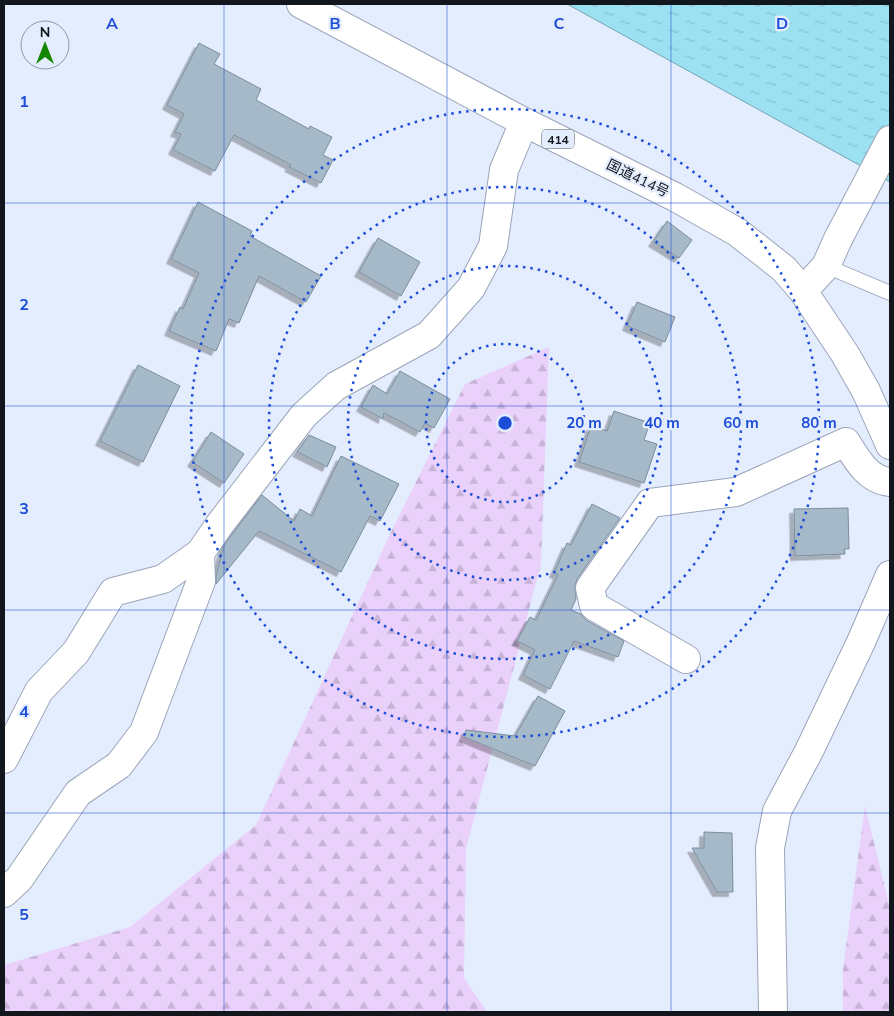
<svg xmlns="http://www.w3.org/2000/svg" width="894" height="1016" font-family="Mulish,'Noto Sans JP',sans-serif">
	<defs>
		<pattern id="forest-firs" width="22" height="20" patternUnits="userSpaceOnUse" patternTransform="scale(1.25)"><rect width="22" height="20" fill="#ead1fb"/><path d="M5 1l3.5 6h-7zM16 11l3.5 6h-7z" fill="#c8b3d7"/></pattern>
		<pattern id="water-ripples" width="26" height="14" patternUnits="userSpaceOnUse" patternTransform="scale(1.25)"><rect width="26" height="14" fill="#9ce1f2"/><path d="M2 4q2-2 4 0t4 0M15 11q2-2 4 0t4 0" fill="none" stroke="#85c0cf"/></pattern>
		<filter id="shadow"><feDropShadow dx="-4.5" dy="4.5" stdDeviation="0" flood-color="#0004"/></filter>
	</defs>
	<rect width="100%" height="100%" fill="#e4edfe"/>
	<!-- forest -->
	<g fill="url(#forest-firs)">
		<polygon points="549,347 541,564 466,849 464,978 487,1012 4,1012 4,965 130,927 256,825 389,536 465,384"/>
		<polygon points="865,806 890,908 890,1012 843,1012 843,969"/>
	</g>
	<!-- water -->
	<polygon fill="url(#water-ripples)" stroke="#73a4b2" points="567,4 890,4 890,182"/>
	<!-- building -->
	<g fill="#a5b9c8" stroke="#7a8d9b" filter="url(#shadow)">
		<polygon points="199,43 220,54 214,64 261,89 256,100 309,129 310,126 332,137 323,155 333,160 321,183 289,167 291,165 234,135 215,171 173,150 181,134 175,132 184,114 167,105"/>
		<polygon points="198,202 252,231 250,236 321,276 306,302 259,276 239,323 229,319 216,351 169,331 180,307 183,309 199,273 171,259"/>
		<polygon points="667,221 692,240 679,258 653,242"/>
		<polygon points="378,238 420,262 401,296 359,272"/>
		<polygon points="637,302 675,317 665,342 627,326"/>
		<polygon points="138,365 180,386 143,462 100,441"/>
		<polygon points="400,371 450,399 434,428 425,423 420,432 384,413 383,419 361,407 373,385 387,394"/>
		<polygon points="614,411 650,423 644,440 657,444 644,483 579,462 591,426 607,431"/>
		<polygon points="211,432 244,454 224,483 192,462"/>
		<polygon points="309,435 336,447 327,467 297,452"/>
		<polygon points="341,456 399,484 380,521 370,516 341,572 259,531 216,584 216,576 224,545 262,495 294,521 300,509 312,516"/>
		<polygon points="592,504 620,518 577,579 575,585 576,599 571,610 581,614 586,620 624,641 618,657 574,641 550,689 523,675 535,650 517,641 530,617 536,620 558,575 554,573 567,543 571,545"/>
		<polygon points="848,508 849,549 844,549 845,554 795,556 794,509"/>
		<polygon points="538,696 565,711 535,766 464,737 466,730 515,736"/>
		<polygon points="704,832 732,833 733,892 717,892 692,848 704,848"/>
	</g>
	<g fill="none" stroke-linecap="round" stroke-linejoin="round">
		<!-- lane casing -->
		<g stroke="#9aa5b8" stroke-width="16">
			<polyline id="lane" points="826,266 890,293"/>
		</g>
		<!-- street casing -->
		<g stroke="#9aa5b8" stroke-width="30">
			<g id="street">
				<polyline points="803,291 826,266 838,239 890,140"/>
				<path d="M686 659 594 606 590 588 650 503 736 492 846 442C857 460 868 480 890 482"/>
				<polyline points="4,759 39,691 76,652 113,592 163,579 200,553 220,524 304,415 336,386 429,335 471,288 493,246 504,170 524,122"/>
				<polyline points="4,893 19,879 78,793 119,765 144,732 201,581 200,553"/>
				<polyline points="773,1012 770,848 777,811 809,751 861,642 890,575"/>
			</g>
		</g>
		<!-- highway casing -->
		<g stroke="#9aa5b8" stroke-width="30">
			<polyline id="highway" points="301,4 524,122 675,197 737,232 784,269 803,291 845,354 866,391 890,445"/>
		</g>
		<!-- lane -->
		<use href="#lane" stroke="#fff" stroke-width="14"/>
		<!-- street -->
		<use href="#street" stroke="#fff" stroke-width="28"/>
		<!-- highway -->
		<use href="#highway" stroke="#fff" stroke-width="28"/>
	</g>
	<!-- grid -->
	<path fill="none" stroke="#1d4ed8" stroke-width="1" stroke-opacity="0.55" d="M224 4V1012M447 4V1012M671 4V1012M4 203H890M4 406H890M4 610H890M4 813H890"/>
	<!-- distance rings -->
	<g fill="none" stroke="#1d4ed8" stroke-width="2.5" stroke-dasharray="2.5 5">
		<circle cx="505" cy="423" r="79"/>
		<circle cx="505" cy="423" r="157"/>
		<circle cx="505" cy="423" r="236"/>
		<circle cx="505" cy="423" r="314"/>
	</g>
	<g text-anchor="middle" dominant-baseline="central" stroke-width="4.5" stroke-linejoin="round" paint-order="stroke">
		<!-- shield labels -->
		<rect fill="#e4edfe" stroke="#515660" stroke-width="1" x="542" y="129.5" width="32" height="19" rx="4"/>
		<g font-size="12" font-weight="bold" fill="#12161d">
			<text x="558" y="139">414</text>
		</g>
		<!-- street labels -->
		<g font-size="14" fill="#12161d" stroke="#e4edfe">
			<text transform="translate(638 178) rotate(26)">国道414号</text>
		</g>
	</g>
	<g font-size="16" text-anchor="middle" font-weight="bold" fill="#1d4ed8" stroke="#e4edfe" stroke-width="4.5" stroke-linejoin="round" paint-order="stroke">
		<text x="112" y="29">A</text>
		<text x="335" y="29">B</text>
		<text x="559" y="29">C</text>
		<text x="782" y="29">D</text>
		<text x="24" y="107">1</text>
		<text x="24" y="310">2</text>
		<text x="24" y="514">3</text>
		<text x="24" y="717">4</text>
		<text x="24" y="920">5</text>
	</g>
	<circle cx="505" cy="423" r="8" fill="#1d4ed8" stroke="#e4edfe" stroke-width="2.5"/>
	<g font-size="15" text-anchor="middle" font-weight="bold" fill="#1d4ed8" stroke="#e4edfe" stroke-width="4.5" stroke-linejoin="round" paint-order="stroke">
		<text x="584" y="428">20 m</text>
		<text x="662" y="428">40 m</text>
		<text x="741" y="428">60 m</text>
		<text x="819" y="428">80 m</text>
	</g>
	<!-- border -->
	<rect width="894" height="1016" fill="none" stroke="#12161d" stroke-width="10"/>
	<!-- north arrow -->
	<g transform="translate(45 45)"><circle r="24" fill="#e4edfe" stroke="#9097a4"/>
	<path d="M0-4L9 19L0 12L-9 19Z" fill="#128600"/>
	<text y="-8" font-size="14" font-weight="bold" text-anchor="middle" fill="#12161d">N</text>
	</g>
</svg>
